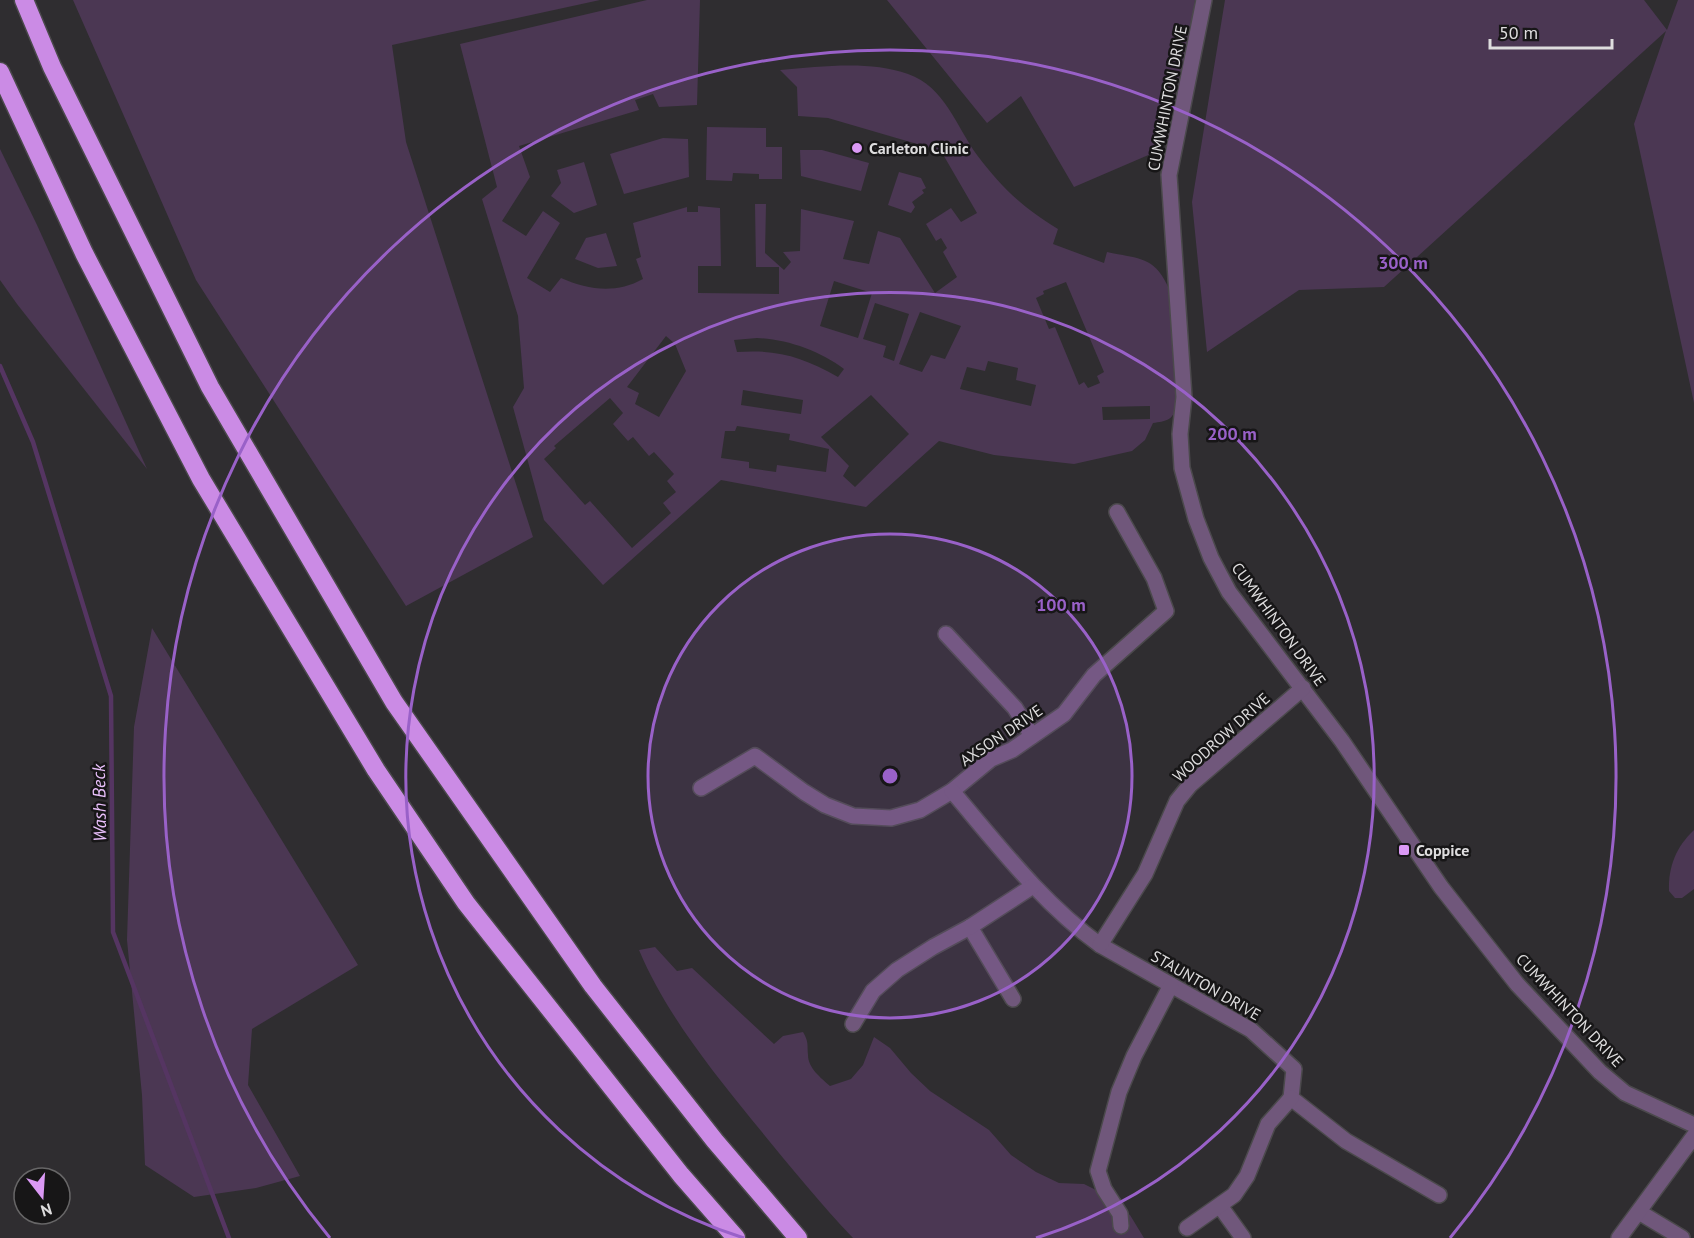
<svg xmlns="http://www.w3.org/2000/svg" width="1694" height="1238" font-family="'PT Sans',sans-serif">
	<rect width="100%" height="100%" fill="#2f2d30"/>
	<!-- green -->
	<g fill="#4b3753" fill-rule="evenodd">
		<polygon points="73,0 600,0 392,45 406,142 533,537 406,606 196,280"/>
		<path d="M647 0H700L697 105 659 107 653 94 635 100 639 110 519 146 530 177 502 221 526 236 543 211 560 223 527 278 550 292 561 278C588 290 616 294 643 279L636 259 641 257 633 223 687 207V212H698V206L720 208 721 266H698V293L779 294V267H756L755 204H766L765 253 784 270 791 262 783 252 800 251 801 209 854 221 843 259 869 264 878 231 900 238 935 293 957 277 943 252 947 248 941 238 936 241 926 224 951 208 961 222 977 213 941 151 828 118 798 116 797 87 780 70C821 67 868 60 908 74 945 87 956 126 977 155 1002 188 1023 208 1058 229L1053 244 1104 263 1107 252C1139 259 1155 256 1169 289L1176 409C1171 421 1166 421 1153 423L1145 440 1132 451 1074 464 994 455 939 441 866 507 721 480 603 585 544 520 513 407 524 388 518 316 482 199 497 187 460 44ZM834 281 872 293 858 338 820 326ZM1066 282 1104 372 1097 376 1100 383 1088 388 1084 382 1079 385 1055 327 1049 329 1036 298 1044 294 1043 291ZM875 303 909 314 894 361 883 357 886 346 863 339ZM920 312 961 326 945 359 931 355 922 372 899 364ZM666 336 675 344 686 371 659 417 635 404 639 393 627 387ZM757 338C787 339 820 351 844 369L838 377C803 357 777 349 737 352L734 340ZM988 361 1018 368 1016 380 1036 385 1031 406 960 389 967 367 985 371ZM743 390 803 400 801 414 741 405ZM871 395 909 434 855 487 843 476 849 466 821 437ZM610 398 623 413 613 424 628 441 633 437 649 456 654 452 674 474 667 481 676 492 663 503 671 513 632 548 590 501 585 505 544 459 556 448 554 446ZM1150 406V419L1103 420 1102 407ZM737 426 790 434 789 440 829 449 826 472 777 465 776 472 749 468V462L721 458 725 431H735Z"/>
		<polygon points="887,0 1195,0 1190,35 1160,150 1074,187 1021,96 987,123"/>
		<polygon points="1225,0 1644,0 1667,30 1678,0 1694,0 1694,403 1634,124 1666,31 1384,287 1299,290 1207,352 1192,202"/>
		<polygon points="707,127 766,128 766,147 782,147 782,179 759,179 759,174 733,173 732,181 706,180"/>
		<polygon points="663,138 688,139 689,177 624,194 610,154"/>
		<polygon points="0,149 37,225 147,469 17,304 0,280"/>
		<polygon points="800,150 822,150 869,163 861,191 801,176"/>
		<polygon points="584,162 597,205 574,213 551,196 561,183 557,170"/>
		<polygon points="899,172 921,178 926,188 922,190 924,193 912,202 915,207 911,213 888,205"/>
		<polygon points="606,233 617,266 598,268 575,259 586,238"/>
		<polygon points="152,628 358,965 252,1029 248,1085 300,1176 256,1188 194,1197 145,1165 142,1095 127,940 134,727"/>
		<path d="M1694 830V889L1682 898H1675L1669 891C1668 867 1676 847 1694 830Z"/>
		<path d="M655 947 677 971 692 968 774 1044 783 1036 803 1032C809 1042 807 1045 808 1055 808 1068 821 1078 830 1086L851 1079 863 1065 874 1037 890 1048 911 1073 930 1091 989 1130 1011 1155 1036 1172 1059 1183 1084 1184 1094 1189 1130 1215 1144 1238H853C817 1200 785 1160 752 1120 710 1068 665 1012 639 950Z"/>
	</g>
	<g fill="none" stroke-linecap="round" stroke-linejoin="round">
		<!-- stream -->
		<polyline stroke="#553562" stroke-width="4.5" points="0,366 33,442 111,696 113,932 229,1238"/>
		<!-- street casing -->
		<g stroke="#4b494c" stroke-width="18">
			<g id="street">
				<polyline points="1204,0 1169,175 1184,397 1180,434 1182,468 1196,519 1211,558 1229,592 1342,741 1441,887 1517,984 1600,1072 1625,1093 1694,1125"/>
				<polyline points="946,634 1015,708 1032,736"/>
				<polyline points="701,788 755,756 804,792 825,805 853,816 891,818 920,810 952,791 991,759 1012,750 1064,714 1094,675 1166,611 1154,578 1117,512"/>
				<path d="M952 791C998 845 1042 903 1100 945L1251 1030 1294 1069 1291 1098 1346 1141 1439 1195"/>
				<polyline points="970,927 1013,999"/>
				<polyline points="1100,945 1145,874 1177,801 1190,785 1303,688"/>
				<polyline points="853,1024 873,991 897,970 933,947 970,927 1033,886"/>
				<polyline points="1220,1206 1243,1238"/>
				<polyline points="1639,1212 1682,1238"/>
				<polyline points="1121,1226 1120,1214 1104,1189 1098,1171 1119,1092 1134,1056 1171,985"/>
				<polyline points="1187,1228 1234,1195 1247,1176 1268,1124 1291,1098"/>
				<polyline points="1619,1238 1694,1136"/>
			</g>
		</g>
		<!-- highway casing -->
		<g stroke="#4b494c" stroke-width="21">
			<g id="highway">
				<polyline points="24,0 52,67 210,387 394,702 593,986 715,1141 798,1238"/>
				<polyline points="0,72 84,253 201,479 376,770 466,903 681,1175 736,1238"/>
			</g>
		</g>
		<!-- street -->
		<use href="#street" stroke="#70577b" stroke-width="15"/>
		<!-- highway -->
		<use href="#highway" stroke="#cb8be5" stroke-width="18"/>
	</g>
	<!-- distance rings -->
	<circle cx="890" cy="776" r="242" fill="#9961c8" fill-opacity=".12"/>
	<g fill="none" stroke="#9961c8" stroke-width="3">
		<circle cx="890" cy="776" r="242"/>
		<path d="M744 1238A484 484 0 1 1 1036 1238"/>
		<path d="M330 1238A726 726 0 1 1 1450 1238"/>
	</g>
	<!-- markers -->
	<g fill="#db99f5" stroke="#171617" stroke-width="2">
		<circle cx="857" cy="148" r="6"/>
		<rect x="1398" y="844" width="12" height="12" rx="3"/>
	</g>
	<g text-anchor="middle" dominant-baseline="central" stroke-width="5" stroke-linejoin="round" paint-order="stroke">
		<!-- street labels -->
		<g font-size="16" fill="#deddde" stroke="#171617">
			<text transform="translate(1167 98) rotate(-79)">CUMWHINTON DRIVE</text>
			<text transform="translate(1279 624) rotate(54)">CUMWHINTON DRIVE</text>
			<text transform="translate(1001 735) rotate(-34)">AXSON DRIVE</text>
			<text transform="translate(1221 737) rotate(-42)">WOODROW DRIVE</text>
			<text transform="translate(1206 985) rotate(30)">STAUNTON DRIVE</text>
			<text transform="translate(1570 1010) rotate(47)">CUMWHINTON DRIVE</text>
		</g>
		<!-- poi labels -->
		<g font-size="16" font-weight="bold" fill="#deddde" stroke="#171617" text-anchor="start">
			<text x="869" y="148">Carleton Clinic</text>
			<text x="1416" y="850">Coppice</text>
		</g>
		<!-- water labels -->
		<g font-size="18" font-style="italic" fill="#e8bffa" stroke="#171617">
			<text transform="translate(99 803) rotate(-91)">Wash Beck</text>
		</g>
	</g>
	<circle cx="890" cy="776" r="9" fill="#9961c8" stroke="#171617" stroke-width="3"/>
	<g font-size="18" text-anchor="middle" font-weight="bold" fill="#9961c8" stroke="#171617" stroke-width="5" stroke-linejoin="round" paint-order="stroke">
		<text x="1403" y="269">300 m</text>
		<text x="1232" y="440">200 m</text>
		<text x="1061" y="611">100 m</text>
	</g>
	<!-- north arrow -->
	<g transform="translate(42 1196) rotate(163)"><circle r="28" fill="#171617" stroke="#676667" stroke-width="1.5"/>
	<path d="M0-4.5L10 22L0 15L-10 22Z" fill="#db99f5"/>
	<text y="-9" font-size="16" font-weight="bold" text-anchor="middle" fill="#deddde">N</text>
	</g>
	<!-- scale -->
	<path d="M1490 39v9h122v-9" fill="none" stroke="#deddde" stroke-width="3"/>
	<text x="1499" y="39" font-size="18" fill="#deddde" stroke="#171617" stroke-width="4.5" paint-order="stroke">50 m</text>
</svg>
